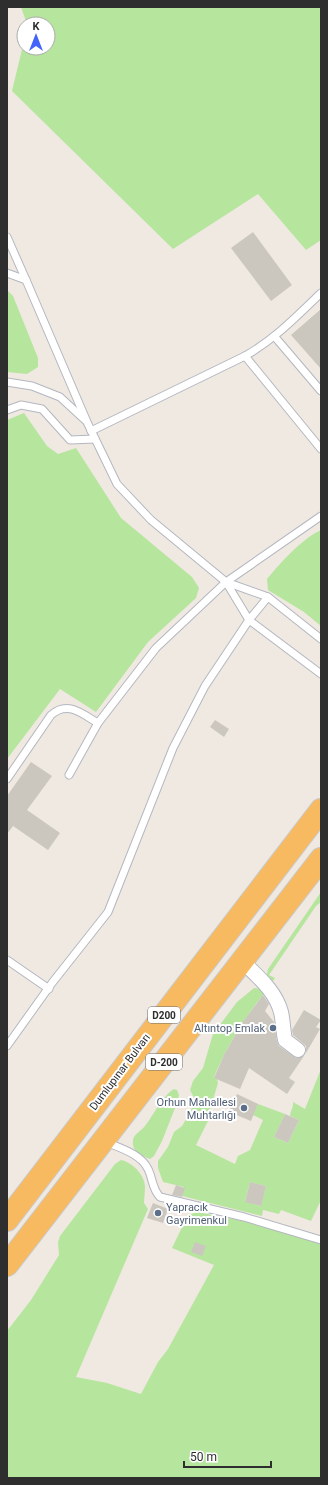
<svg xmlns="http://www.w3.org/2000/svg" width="328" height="1485" font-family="Roboto,sans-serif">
	<rect width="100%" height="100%" fill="#efe9e1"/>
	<!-- green -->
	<g fill="#b6e59e" fill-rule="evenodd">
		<polygon points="21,7 321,7 321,240 306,250 258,194 173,249 12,91 24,41 24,48 48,48 48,24 27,24"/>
		<polygon points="7,290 13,296 38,358 38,367 27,374 7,372"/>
		<polygon points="24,413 47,446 58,454 76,448 121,518 192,577 199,588 196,598 148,642 96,712 60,689 7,759 7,420"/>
		<path d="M321 530V626L304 612 268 590 267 579C280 563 303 538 321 530Z"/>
		<polygon points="321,892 321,902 316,906 269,975 275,978 270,985 266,978 268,969"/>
		<path d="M254 988 263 989 264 994C243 1019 227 1047 214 1077L217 1079 218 1083 209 1113V1119L196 1145 235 1164 238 1156 250 1150 263 1120 253 1115 258 1104 285 1114 274 1137 288 1143 299 1120 290 1116C290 1111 294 1107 293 1102L305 1109 321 1069V1200L311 1221 281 1210 279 1214 263 1210 262 1216 182 1196 184 1187 163 1182 158 1168V1161L168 1147 174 1132 182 1126 191 1111 194 1098 190 1090 193 1081 203 1068 213 1034 237 1002ZM250 1182 266 1186 260 1206 245 1201Z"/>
		<path d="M174 1089 177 1090 179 1095 177 1103 162 1141 154 1156 150 1159C142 1156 131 1151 133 1140 134 1134 141 1131 145 1126 153 1116 163 1095 174 1089Z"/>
		<path d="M121 1160C132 1162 145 1175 145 1187 145 1193 144 1198 144 1203L148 1209 76 1377 107 1383 141 1394 158 1362 168 1349 214 1265 172 1248 188 1215 197 1212 259 1224 295 1234 321 1243V1478H7V1331L31 1300 59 1255 58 1242 60 1236 115 1164Z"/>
	</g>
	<!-- building -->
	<g fill="#cbc7bf">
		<polygon points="253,232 292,285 271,301 231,248"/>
		<polygon points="321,309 321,369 291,335"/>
		<polygon points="215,720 229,729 224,737 210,727"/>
		<polygon points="31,762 52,776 27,810 60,833 48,850 13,826 7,834 7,796"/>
		<polygon points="263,995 269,1004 265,1011 274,1022 277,1042 279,1046 296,1058 304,1056 289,1078 295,1082 287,1094 249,1068 240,1089 214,1078 224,1055 242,1023"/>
		<polygon points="304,1010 321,1020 316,1027 320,1029 306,1053 306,1046 293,1035 292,1030"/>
		<polygon points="237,1094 258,1104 251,1121 229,1112"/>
		<polygon points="285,1114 299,1120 288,1143 274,1137"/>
		<polygon points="250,1182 266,1186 261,1206 245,1202"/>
		<polygon points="176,1185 185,1188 182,1197 172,1195"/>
		<polygon points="153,1203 168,1209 163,1223 147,1218"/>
		<polygon points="195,1242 206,1246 202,1256 191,1252"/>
	</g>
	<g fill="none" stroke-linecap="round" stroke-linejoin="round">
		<!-- service casing -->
		<g stroke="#b4b7c1" stroke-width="9">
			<g id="service">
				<polyline points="7,237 26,280"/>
				<polyline points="7,273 26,280 87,422 117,484 151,520 226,582 249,620 321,674"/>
				<polyline points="275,337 321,391"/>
				<polyline points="245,356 321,449"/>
				<polyline points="7,382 32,386 60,397 85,420"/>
				<polyline points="7,410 21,405 42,409 70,440 95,439"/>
				<path d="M91 431 245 356C275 339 296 317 321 293"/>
				<polyline points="226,582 268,597 321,639"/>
				<polyline points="69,775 98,723 156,648 226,582 321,516"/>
				<path d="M7 779 51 715C68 700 82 714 98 723"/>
				<polyline points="7,960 49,989"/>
				<polyline points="7,1046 52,983 108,912 173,748 205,686 249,620 268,597"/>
				<path d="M106 1142C120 1148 141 1154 148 1169 153 1179 152 1189 160 1197L244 1217 321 1240"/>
			</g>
		</g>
		<!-- minor casing -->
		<g stroke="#b4b7c1" stroke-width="16">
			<path id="minor" d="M242 961C257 976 275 990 281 1012 283 1021 283 1030 285 1040L298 1050"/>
		</g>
		<!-- trunk casing -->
		<g stroke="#c9c9c9" stroke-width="24">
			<g id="trunk">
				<polyline points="7,1220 321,810"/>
				<polyline points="7,1265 321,859"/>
			</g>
		</g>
		<!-- service -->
		<use href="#service" stroke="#fff" stroke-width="7"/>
		<!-- minor -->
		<use href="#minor" stroke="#fff" stroke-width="14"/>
		<!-- trunk -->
		<use href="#trunk" stroke="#f8ba60" stroke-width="22"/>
	</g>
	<!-- markers -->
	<g fill="#5c6f8a" stroke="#fff" stroke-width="1.5">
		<circle cx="273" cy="1028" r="4"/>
		<circle cx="244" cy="1108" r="4"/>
		<circle cx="158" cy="1213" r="4"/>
	</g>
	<g text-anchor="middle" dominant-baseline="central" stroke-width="4" stroke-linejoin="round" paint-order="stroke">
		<!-- shield labels -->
		<g fill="#fff" stroke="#6d6d6d" stroke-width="1">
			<rect x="148" y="1007" width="32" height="16" rx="3"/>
			<rect x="146" y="1054" width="36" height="16" rx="3"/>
		</g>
		<g font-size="10" font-weight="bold" fill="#2e2e2e">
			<text x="164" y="1015">D200</text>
			<text x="164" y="1062">D-200</text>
		</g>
		<!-- service labels -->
		<g font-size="11" fill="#4e5e75" stroke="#fff" text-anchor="end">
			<text x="265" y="1028">Altıntop Emlak</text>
			<text x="236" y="1102">Orhun Mahallesi<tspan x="236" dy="13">Muhtarlığı</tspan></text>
			<text x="166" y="1207" text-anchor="start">Yapracık<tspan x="166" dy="13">Gayrimenkul</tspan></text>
		</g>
		<!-- street labels -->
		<g font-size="11" fill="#2e2e2e" stroke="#fff">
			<text transform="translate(120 1072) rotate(-53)">Dumlupınar Bulvarı</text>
		</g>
	</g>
	<!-- border -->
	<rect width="328" height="1485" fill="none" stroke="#2e2e2e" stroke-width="16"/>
	<!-- north arrow -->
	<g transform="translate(36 36)"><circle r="19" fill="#ffffff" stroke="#ababab"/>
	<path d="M0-3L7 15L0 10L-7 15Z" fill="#4264fb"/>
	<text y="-6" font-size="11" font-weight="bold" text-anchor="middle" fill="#2e2e2e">K</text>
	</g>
	<!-- scale -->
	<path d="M184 1461v6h87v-6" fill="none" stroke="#2e2e2e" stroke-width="2"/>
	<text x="190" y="1461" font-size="12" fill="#2e2e2e" stroke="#ffffff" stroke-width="3" paint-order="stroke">50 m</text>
</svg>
